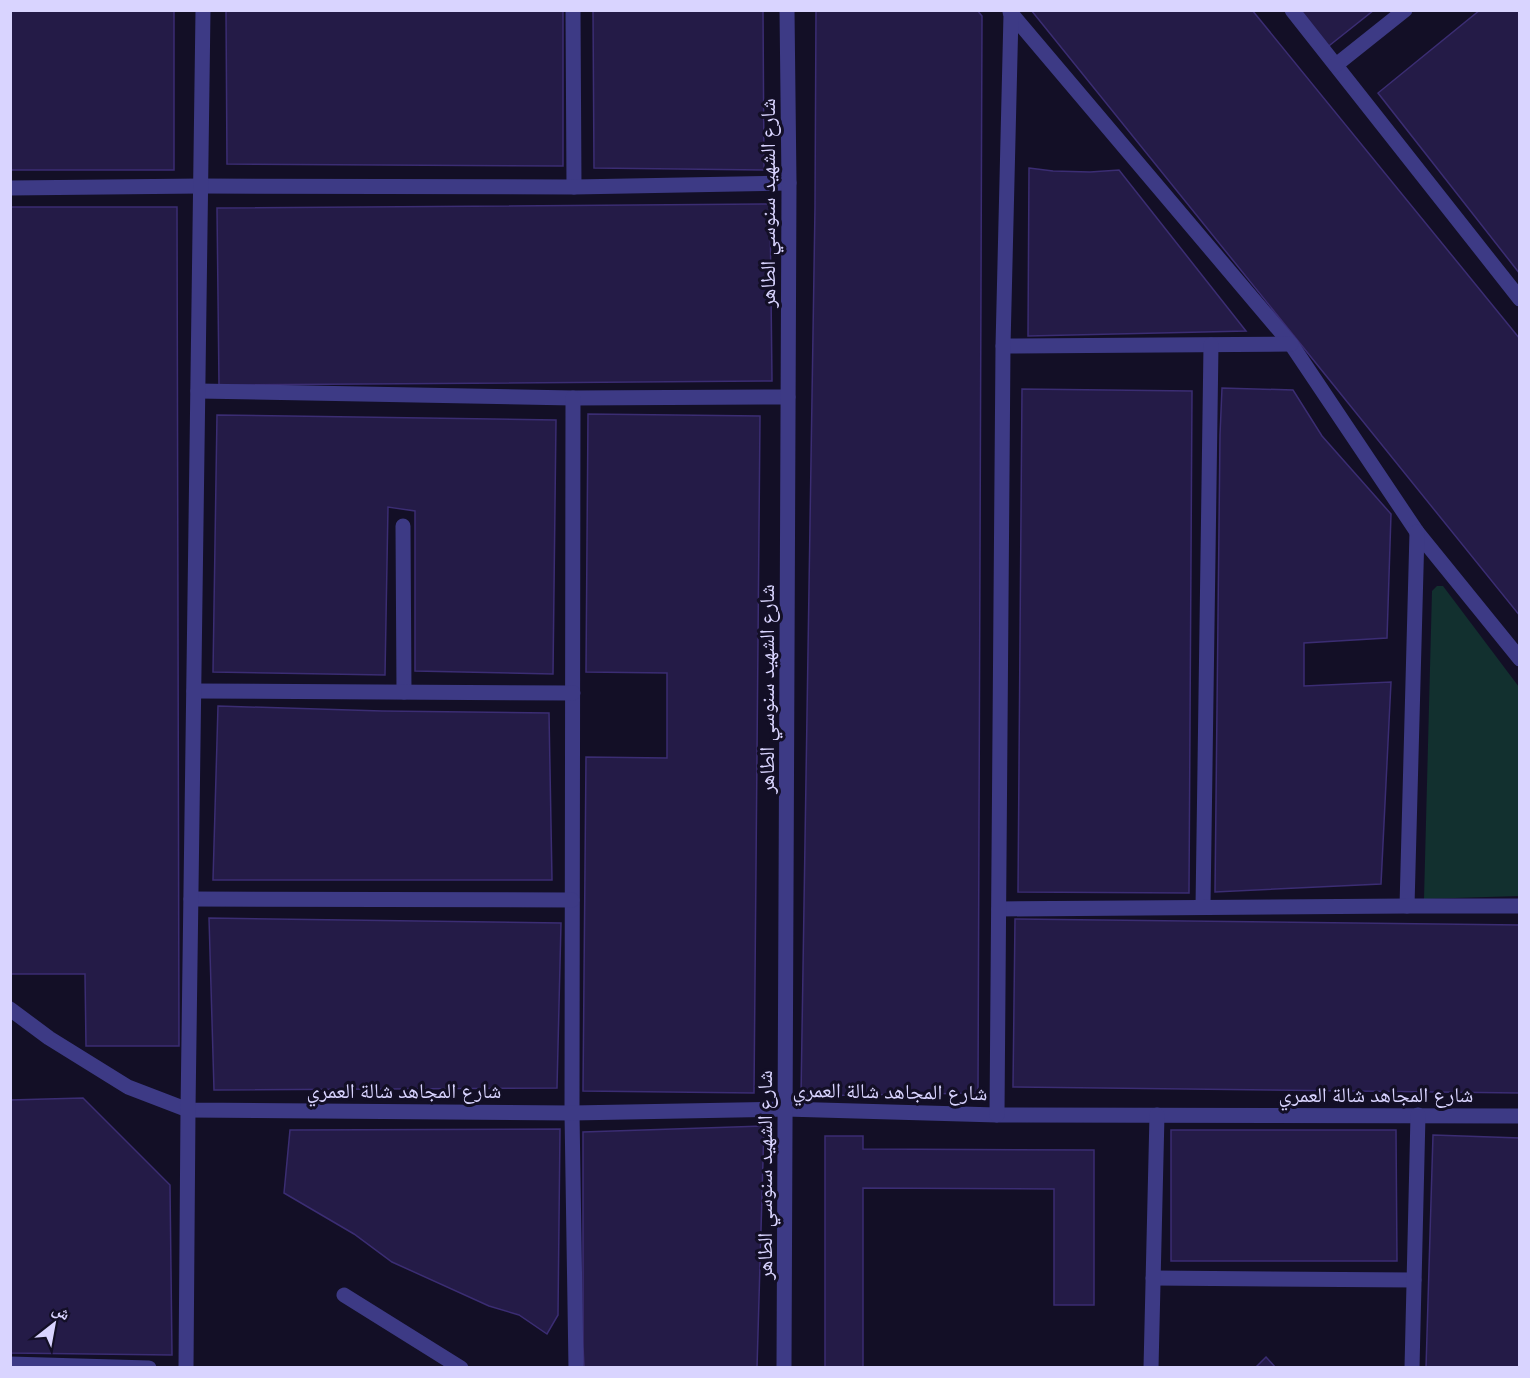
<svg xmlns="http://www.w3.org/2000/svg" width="1530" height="1378" font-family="Figtree,'Noto Naskh Arabic',sans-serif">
	<rect width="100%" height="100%" fill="#130f26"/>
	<!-- green -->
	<polygon fill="#12302f" points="1437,586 1443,586 1519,687 1519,896 1424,899 1432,591"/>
	<!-- building -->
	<g fill="#241b47" stroke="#3b2d73" stroke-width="1.5">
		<rect x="10" y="10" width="164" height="160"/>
		<polygon points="226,10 563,10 563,166 227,164"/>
		<polygon points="593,10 763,10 764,170 594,168"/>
		<polygon points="816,10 977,10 982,16 978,1093 801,1096 815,207"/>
		<polygon points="1031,10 1252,10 1520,339 1520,616"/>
		<polygon points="1295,10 1374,10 1325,49"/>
		<polygon points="1480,10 1520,10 1520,274 1378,93"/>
		<polygon points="1029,168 1053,171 1090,172 1119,170 1246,331 1028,336"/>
		<polygon points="770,204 772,381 219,385 217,208"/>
		<polygon points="10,207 177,207 179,1046 86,1046 85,974 10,974"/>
		<polygon points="1222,388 1293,390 1322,436 1391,514 1387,638 1304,643 1304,686 1391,682 1381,884 1215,892 1220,435"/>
		<polygon points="1022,389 1192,391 1189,893 1018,892"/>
		<polygon points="588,414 760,416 754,1093 583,1091 586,757 667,758 667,673 586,672"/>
		<polygon points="217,415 556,420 553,674 415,671 415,511 388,507 385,675 213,672"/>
		<polygon points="218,706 382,711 549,713 552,880 213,880"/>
		<polygon points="209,918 561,923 557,1088 214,1090"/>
		<polygon points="1015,919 1520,925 1520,1093 1013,1087"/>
		<polygon points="83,1098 170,1185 172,1355 10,1353 10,1100"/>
		<polygon points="764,1126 757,1368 584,1368 583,1345 583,1132"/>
		<polygon points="560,1129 558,1315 547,1334 519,1315 489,1306 392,1262 354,1234 284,1193 290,1130"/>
		<polygon points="1171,1130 1396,1130 1397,1261 1171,1261"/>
		<polygon points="1433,1135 1520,1138 1520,1368 1426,1368"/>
		<polygon points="825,1136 863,1136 863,1149 1094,1150 1094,1305 1054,1305 1054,1189 863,1188 863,1368 825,1368"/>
		<polygon points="1266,1357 1276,1368 1255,1368"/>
	</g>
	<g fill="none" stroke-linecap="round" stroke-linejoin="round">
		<!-- minor -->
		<g stroke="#3d3a85" stroke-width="15">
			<polyline points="573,10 574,187"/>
			<polyline points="1292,10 1520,299"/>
			<polyline points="1010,12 1291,344 1417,532 1520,659"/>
			<polyline points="1336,65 1405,10"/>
			<polyline points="10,188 201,186 574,187 789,183"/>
			<polyline points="1003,346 1291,344"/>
			<polyline points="198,391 573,398 788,397"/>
			<polyline points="573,398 572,1113 576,1368"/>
			<polyline points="403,526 404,692"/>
			<polyline points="194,691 573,693"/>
			<polyline points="191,899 572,900"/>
			<polyline points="1407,906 1417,532"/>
			<polyline points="1203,907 1211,345"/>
			<polyline points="999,909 1407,906 1520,906"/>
			<polyline points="10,1009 49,1038 128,1087 188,1110 572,1113 785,1109 997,1115 1520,1116"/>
			<polyline points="997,1115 1003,346 1011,14"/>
			<polyline points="1153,1278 1414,1280"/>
			<polyline points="344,1295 461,1368"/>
			<polyline points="10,1364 149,1368"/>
			<polyline points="186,1368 188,1110 203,10"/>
			<polyline points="784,1368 789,183 787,10"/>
			<polyline points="1151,1368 1157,1115"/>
			<polyline points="1412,1368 1418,1115"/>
		</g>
	</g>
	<g text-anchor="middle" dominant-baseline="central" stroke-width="6" stroke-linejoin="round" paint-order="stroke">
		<!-- street labels -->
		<g font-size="21" fill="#d9d4ff" stroke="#130f26">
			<text transform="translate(767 203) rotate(-90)">شارع الشهيد سنوسي الطاهر</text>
			<text transform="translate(766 689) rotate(-90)">شارع الشهيد سنوسي الطاهر</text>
			<text x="404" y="1090">شارع المجاهد شالة العمري</text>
			<text transform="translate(890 1091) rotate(1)">شارع المجاهد شالة العمري</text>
			<text x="1376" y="1094">شارع المجاهد شالة العمري</text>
			<text transform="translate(764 1175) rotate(-90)">شارع الشهيد سنوسي الطاهر</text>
		</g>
	</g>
	<!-- border -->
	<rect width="1530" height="1378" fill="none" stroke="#d9d4ff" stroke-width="24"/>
	<!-- north arrow -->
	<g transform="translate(54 1324) rotate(31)" stroke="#130f26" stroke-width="4.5" paint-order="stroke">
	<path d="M0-4.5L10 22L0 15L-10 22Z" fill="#d9d4ff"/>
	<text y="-9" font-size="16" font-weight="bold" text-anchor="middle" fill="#d9d4ff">ش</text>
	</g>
</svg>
